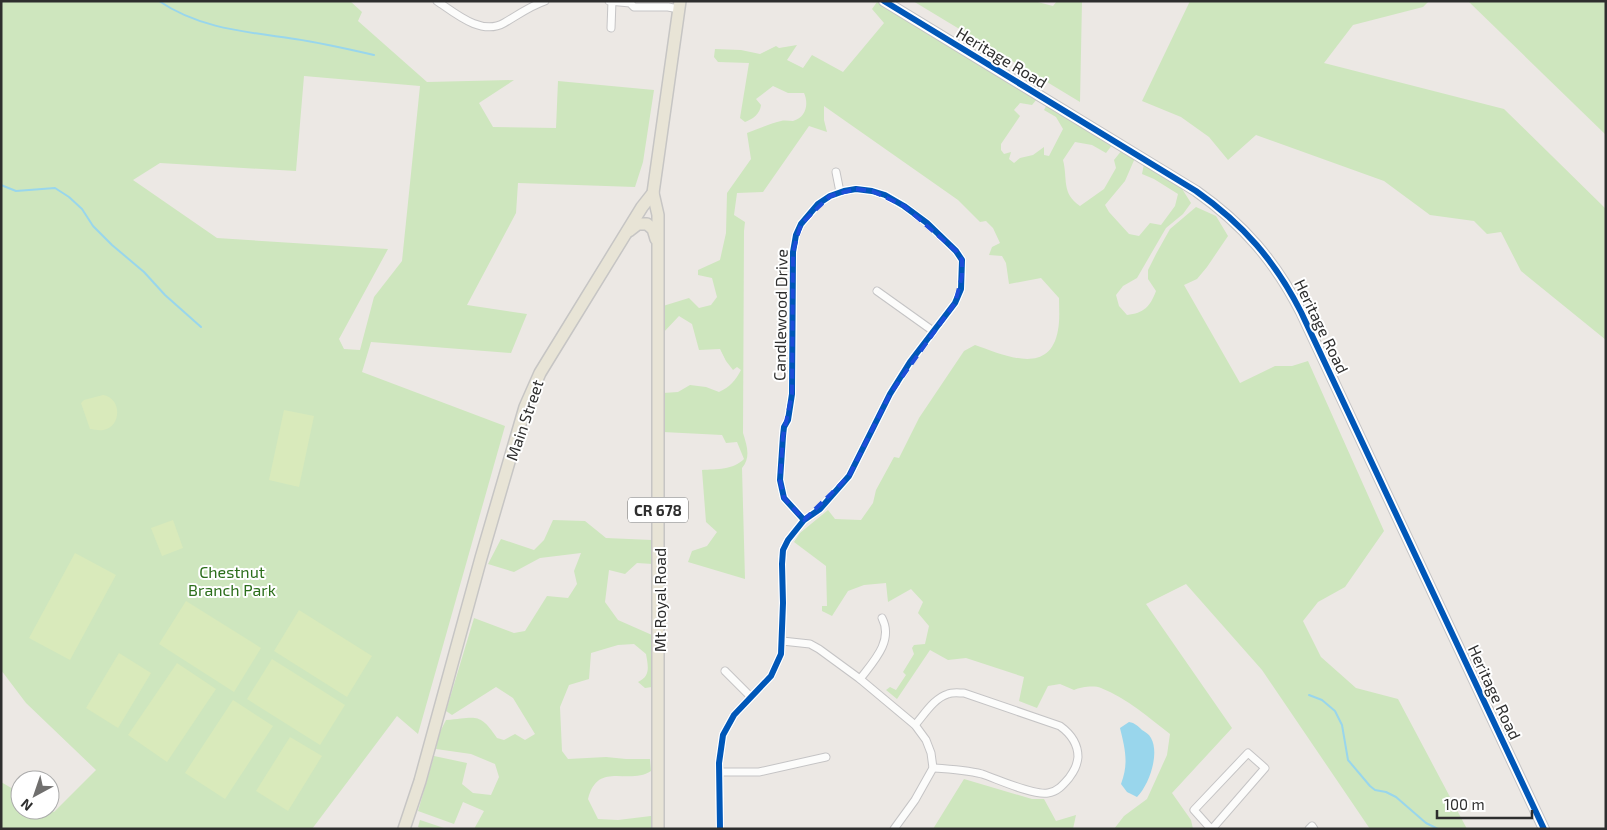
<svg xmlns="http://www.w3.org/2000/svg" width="1607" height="830" font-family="'Exo 2',sans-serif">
	<rect width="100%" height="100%" fill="#ece8e4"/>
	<!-- green -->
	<g fill="#cee6be" fill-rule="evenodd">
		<path d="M1 1H350L362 12 358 21 427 82 514 80 479 103 493 127 556 128 558 81 654 90 643 162 635 187 518 183 516 213 467 305 527 314 511 353 371 342 362 372 505 426 418 734 397 716 312 829H1V782L20 793V810H50L54 812 96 770 26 703 1 670ZM304 76 420 86 402 261 374 297 360 350 344 349 339 339 388 249 217 238 133 180 160 163 296 171Z"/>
		<polygon points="913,1 1034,1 1053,6 1057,1 1082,1 1080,102"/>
		<polygon points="1190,1 1429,1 1423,7 1353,25 1324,63 1504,109 1606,209 1606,340 1521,271 1501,232 1487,234 1474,221 1430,215 1384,181 1256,135 1228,160 1209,137 1181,117 1142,101"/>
		<polygon points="1468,1 1606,1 1606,135"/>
		<path d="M877 2 1037 99 1032 105 1020 103 1014 110 1020 116 1001 144V150L1004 154 1011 152 1009 159 1014 163 1020 158 1033 155 1044 147V155L1049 156 1063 129 1056 117 1044 110 1047 104 1113 144 1106 153 1092 145 1075 142 1063 160C1068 179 1061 193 1080 206L1104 189 1116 168 1114 160 1122 150 1135 158 1125 181 1105 205 1109 212 1129 234 1139 236 1150 223 1161 225 1175 206 1178 194 1154 179 1142 174 1144 164 1179 184 1191 203 1183 214 1166 228 1137 278 1123 286 1116 295 1119 306 1127 315C1144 313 1150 307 1156 291L1148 279V270L1156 254 1170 229 1196 207 1216 216 1228 236 1207 267 1197 279 1184 285 1240 383 1275 366H1292L1308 361 1384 531 1345 587 1318 602 1303 621 1321 657 1356 688 1398 699 1467 829H1370L1262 670 1186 584 1146 604 1232 728 1172 793 1191 820 1193 829H1114L1124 816 1147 799 1167 755 1170 734C1149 718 1127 698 1101 688 1094 685 1081 687 1074 690L1060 684 1048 686 1037 708 1019 701 1024 677 966 658 948 660 930 650 897 699 886 690 890 687 896 690 906 675 903 672 914 654 912 648 914 645 925 644 929 626 918 613 923 602 911 589 888 602 886 583 864 585 848 591 832 616 822 611V606H827L826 566 794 542 800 533 828 510 835 519 861 520 873 503 876 490 894 457 899 458 919 418 964 351 975 345C1004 355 1050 377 1058 330 1060 320 1059 308 1059 298L1041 278 1009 284 1006 263 1002 256 989 255 992 247 1000 243 993 228 986 221 980 222 958 200 824 106V120L827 132 809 126 763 192 737 193 734 215 745 222 744 231 743 433C747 446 751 457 742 468L745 579 688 562 692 551 707 546 717 532 706 522 702 470C717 469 733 470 744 459L737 442 726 443 722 435 663 432V393L678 392 690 385 706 387 719 392C730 387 735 381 741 370L737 367 733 370 726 361 720 349 699 350 692 324 679 316 662 334 663 306 689 298 699 308 711 305 717 297 712 278 698 275V270L720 260 726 233 727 193 751 159 747 133C758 129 769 124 781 121 785 120 789 121 793 121 806 118 809 104 804 93H788L773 86 756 99 761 105C760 114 753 119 745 122L740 118 749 63 718 62 714 57 715 49 741 50 760 54 776 46 779 48 797 45 787 60 803 68 812 55 843 72 884 23 872 9Z"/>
		<path d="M553 520 585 521 606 538 652 540 653 564 637 563 625 574 609 570 605 602 618 620 652 635V687L645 688 638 682C651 676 648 666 646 654L634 644 618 645 591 653 589 679 569 685 560 707 562 751 568 759 606 757 626 759H650L651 771C628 786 598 760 588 799L598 819 618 820 651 816 652 829H474L484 811 463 802 454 824 418 811 434 756 467 763 462 784 473 793 491 795 499 777 495 764 471 754 436 749 439 734 446 720C476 718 479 711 497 738L504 740 515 734 525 740 535 734 513 698 496 687 452 715 446 711 474 618 514 633 525 631 547 596 568 598 577 584 574 571 581 553 540 558 514 572 488 564 501 539 534 550 544 540Z"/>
		<polygon points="964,779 1032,799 1044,799 1056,821 1076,815 1073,829 933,829"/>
		<polygon points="420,820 447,829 422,829 418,827"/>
	</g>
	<!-- pitch -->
	<g fill="#d9eabb">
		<path d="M103 395C122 398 122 427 103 430 99 431 94 429 90 429L81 403 84 400Z"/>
		<polygon points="284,410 314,416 299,487 269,480"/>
		<polygon points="173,520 183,548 162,556 151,528"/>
		<polygon points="75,553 116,575 70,660 29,638"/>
		<polygon points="186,601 261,648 234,692 159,644"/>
		<polygon points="299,610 372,656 347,697 274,651"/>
		<polygon points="119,653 151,673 118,728 86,708"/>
		<polygon points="272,659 345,705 320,745 247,699"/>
		<polygon points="177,663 216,689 167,762 128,735"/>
		<polygon points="233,700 273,726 225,799 185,773"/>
		<polygon points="290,737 322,756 288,811 256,791"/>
	</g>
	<!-- water -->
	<path fill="#99d6ec" d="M1129 722C1135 723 1138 726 1142 730 1145 732 1149 734 1151 738 1160 754 1149 785 1137 797L1127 792 1121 784C1129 763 1125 749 1120 728Z"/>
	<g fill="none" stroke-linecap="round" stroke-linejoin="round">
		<!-- stream -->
		<g stroke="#99d6ec" stroke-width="2">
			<path d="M159 1C200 29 248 32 295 39 322 43 348 49 374 55"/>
			<polyline points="1,185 16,191 55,188 69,197 82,209 93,226 112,245 144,272 165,295 201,327"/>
			<polyline points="1309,695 1322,700 1335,711 1342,725 1348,760 1370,786 1375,790 1386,792 1396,797 1426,823 1438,829"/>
		</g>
		<!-- street casing -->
		<g stroke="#c5c4c5" stroke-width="9">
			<g id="street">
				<path d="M437 1C455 13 481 36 504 23 518 15 530 6 545 1"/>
				<polyline points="609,1 630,3 634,7 668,7 679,9"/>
				<polyline points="611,28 612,1"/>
				<polyline points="836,172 840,192"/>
				<polyline points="877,291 933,331"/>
				<polyline points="782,641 810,644 819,649 860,679 915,725 926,740 931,753 933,768 915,800 894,829"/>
				<polyline points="725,671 751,697"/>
				<path d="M860 679C873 662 894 641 882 618"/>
				<path d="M915 725C924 715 934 698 948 694 952 692 959 693 964 693L1060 726C1071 734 1078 743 1078 757 1077 766 1074 771 1069 778 1063 785 1057 792 1048 793 1034 796 997 779 982 774 966 770 949 769 933 768"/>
				<polyline points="720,772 759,772 826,757"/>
				<polyline points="720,829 719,763 723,735 734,715 771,676 781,654 783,603 782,564 783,550 788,540 804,520 820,509 849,476 890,394 910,362 955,303 961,289 962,260 956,251 927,223 904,206 885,195 872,191 856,189 844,191 830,196 818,204 801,224 796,235 793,252 792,394 788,420 784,427 783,436 780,480 784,498 804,520"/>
				<polyline points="1211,829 1194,810 1248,753 1265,768 1212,829"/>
				<polyline points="1309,829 1312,826 1314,829"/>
			</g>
		</g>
		<!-- secondary casing -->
		<g stroke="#c5c4c5" stroke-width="12">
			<path id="secondary" d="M884 1 1196 191C1243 224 1275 261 1301 312L1544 829"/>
		</g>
		<!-- primary casing -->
		<g stroke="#c6c5c4" stroke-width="14">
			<g id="primary">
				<polyline points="653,193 658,215 658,829"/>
				<polyline points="629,231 638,224 647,224 653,229 656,239"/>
				<polyline points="404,829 420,781 481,558 525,407 540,373 551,355 642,207 653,193 680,1"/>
			</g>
		</g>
		<!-- street -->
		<use href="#street" stroke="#fcfcfb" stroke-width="7"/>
		<!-- secondary -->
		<use href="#secondary" stroke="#fcfcfb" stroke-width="10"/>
		<!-- primary -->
		<use href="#primary" stroke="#e8e4d6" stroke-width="11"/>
		<!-- cycleway casing -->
		<g stroke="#fff" stroke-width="9">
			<g id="cycleway">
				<path d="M884 1 1196 191C1243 224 1275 261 1301 312L1544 829"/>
				<polyline points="720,829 719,763 723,735 734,715 771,676 781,654 783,603 782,564 783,550 788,540 804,520 820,509 849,476 890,394 910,362 955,303 961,289 962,260 956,251 927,223 904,206 885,195 872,191 856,189 844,191 830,196 818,204 801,224 796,235 793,252 792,394 788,420 784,427 783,436 780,480 784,498 804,520"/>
			</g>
		</g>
		<!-- cycleway -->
		<use href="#cycleway" stroke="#0057b8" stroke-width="6"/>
	</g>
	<!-- marked area -->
	<path fill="none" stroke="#1d4ed8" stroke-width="4" stroke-dasharray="10 6" stroke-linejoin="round" d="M856 189 872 191 904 206 956 251 962 260V276L955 303 890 394 849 476 804 520 784 498 780 480 783 436 792 394 793 252 801 224 830 196Z"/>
	<g text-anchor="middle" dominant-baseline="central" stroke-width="4" stroke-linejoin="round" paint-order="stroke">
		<!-- shield labels -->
		<rect fill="#fff" stroke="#6d6d6d" stroke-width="1" x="628" y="497.5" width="60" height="25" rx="4"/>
		<g font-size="15" font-weight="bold" fill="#2e2e2e">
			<text x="658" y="510">CR 678</text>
		</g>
		<!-- street labels -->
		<g font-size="16" fill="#2e2e2e" stroke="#fff">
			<text transform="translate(1002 57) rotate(31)">Heritage Road</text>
			<text transform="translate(780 315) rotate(-89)">Candlewood Drive</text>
			<text transform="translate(1322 326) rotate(64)">Heritage Road</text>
			<text transform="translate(524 420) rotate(-71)">Main Street</text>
			<text transform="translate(659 600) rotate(-90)">Mt Royal Road</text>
			<text transform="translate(1495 692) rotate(65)">Heritage Road</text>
		</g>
		<!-- park labels -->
		<g font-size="16" fill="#2c6e1b" stroke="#fff">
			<text x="232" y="571">Chestnut<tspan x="232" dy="18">Branch Park</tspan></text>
		</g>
	</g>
	<!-- border -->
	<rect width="1607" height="830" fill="none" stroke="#2e2e2e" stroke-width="5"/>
	<!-- north arrow -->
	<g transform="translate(35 795) rotate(220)"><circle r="24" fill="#ffffff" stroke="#ababab"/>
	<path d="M0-4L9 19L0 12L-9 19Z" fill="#706f6e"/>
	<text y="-8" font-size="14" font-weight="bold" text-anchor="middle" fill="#2e2e2e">N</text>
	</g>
	<!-- scale -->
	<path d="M1437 810v8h95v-8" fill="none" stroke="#2e2e2e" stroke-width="2.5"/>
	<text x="1444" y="810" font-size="15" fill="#2e2e2e" stroke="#ffffff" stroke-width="4" paint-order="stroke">100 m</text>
</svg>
